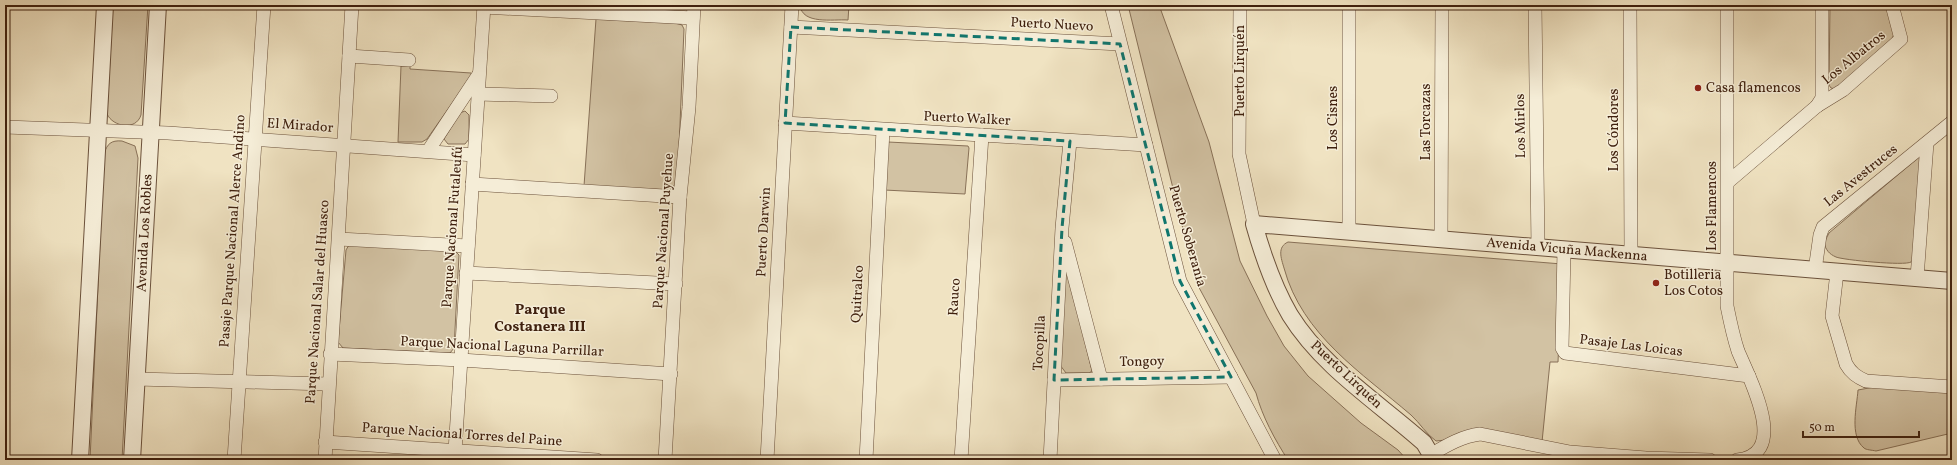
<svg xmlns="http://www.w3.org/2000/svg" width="1957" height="465" font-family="Vollkorn,serif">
	<rect width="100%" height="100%" fill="#f0e3c2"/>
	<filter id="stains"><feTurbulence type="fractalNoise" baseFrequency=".005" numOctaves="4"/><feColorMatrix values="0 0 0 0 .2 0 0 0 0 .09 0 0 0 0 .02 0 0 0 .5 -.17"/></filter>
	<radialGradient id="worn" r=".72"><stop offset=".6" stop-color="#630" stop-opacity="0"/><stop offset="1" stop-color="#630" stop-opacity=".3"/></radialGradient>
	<!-- green -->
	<g fill="#d2c2a3" stroke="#887158">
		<path d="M113 5H148L141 115C136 131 113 127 107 114Z"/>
		<path d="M800 5H849L848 20C833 19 802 25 800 5Z"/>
		<path d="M1128 5H1159L1209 142 1240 261 1267 316 1284 346 1308 376 1361 423 1398 450 1407 460H1288C1275 440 1262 416 1256 393L1196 282Z"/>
		<polygon points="1830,5 1886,5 1894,34 1889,45 1835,89 1831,88 1829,85"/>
		<polygon points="596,19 675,23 682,25 684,29 679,148 675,184 670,190 584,186"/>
		<polygon points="401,66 410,66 410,69 471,73 472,75 427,139 422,142 398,142"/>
		<polygon points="465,111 469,115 469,139 465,144 448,144 444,139 460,113"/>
		<path d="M122 141 135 146 138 158 122 460H90L104 154C107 144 111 140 122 141Z"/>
		<polygon points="888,142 968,146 969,148 965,194 884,190"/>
		<path d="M1919 157 1921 159 1913 259 1911 262C1905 266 1843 260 1836 257 1829 254 1826 250 1824 243L1829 233Z"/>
		<path d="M1288 242 1562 264 1558 362H1550L1542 442 1507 434 1436 441C1426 434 1420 423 1411 415 1362 373 1302 335 1284 268 1281 258 1277 247 1288 242Z"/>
		<polygon points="349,245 454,250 459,255 454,348 450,353 343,348 338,342 346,250"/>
		<polygon points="1065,258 1092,371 1089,373 1066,373 1060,365"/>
		<path d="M1874 387 1952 393V433L1876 451C1872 450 1866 450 1864 448 1849 436 1857 406 1858 390Z"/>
	</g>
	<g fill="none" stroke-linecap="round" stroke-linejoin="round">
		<!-- minor casing -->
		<g stroke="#6b513b" stroke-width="14">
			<g id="minor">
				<polyline points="1111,5 1180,281 1275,460"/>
				<polyline points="1240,5 1239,154 1254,224"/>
				<polyline points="1349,5 1349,232"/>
				<polyline points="1535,5 1538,248"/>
				<polyline points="1630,5 1631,255"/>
				<path d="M1727 5V306C1730 321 1733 336 1738 351 1749 378 1791 455 1737 460"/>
				<polyline points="483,7 693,18"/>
				<polyline points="791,27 1120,44"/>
				<polyline points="349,56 409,60"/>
				<polyline points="478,94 551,96"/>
				<polyline points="1817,106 1843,90 1901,39 1892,5"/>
				<polyline points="785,123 1146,145"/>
				<polyline points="5,127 168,133 474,155"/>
				<polyline points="428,151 479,74"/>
				<polyline points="1728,182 1817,106 1822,98 1822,5"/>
				<polyline points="472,184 680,197"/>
				<polyline points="339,239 468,246"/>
				<polyline points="1441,240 1442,5"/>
				<polyline points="1065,242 1101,379"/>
				<polyline points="1564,250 1562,348 1565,353 1749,376"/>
				<polyline points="1815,270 1820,235 1823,227 1952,122"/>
				<path d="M1837 272 1832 316 1846 364C1851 373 1857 377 1866 381L1952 387"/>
				<polyline points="466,273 676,284"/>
				<polyline points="1917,278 1927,143"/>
				<polyline points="330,354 461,360 671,374"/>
				<polyline points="136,379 328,384"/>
				<polyline points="1054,380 1231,377"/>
				<polyline points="325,442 597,460"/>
				<polyline points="455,451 484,5"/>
				<path d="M1432 454C1447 445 1463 436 1480 434L1570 452 1646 458 1710 460"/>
				<polyline points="234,460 264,5"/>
				<polyline points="325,460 352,5"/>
				<polyline points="665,460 680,197 689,107 694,5"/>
				<polyline points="767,460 792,5"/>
				<polyline points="866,460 883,130"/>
				<polyline points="961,460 982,135"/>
				<polyline points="1050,460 1062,228 1070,141"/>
			</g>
		</g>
		<!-- tertiary casing -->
		<g stroke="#6b513b" stroke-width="18">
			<g id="tertiary">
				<polyline points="80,460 105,5"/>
				<polyline points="132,460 158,5"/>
				<path d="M1434 460 1424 443C1378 402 1323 368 1290 315 1273 286 1263 256 1254 224L1952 281"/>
			</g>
		</g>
		<!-- minor -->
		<use href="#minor" stroke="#f5edd7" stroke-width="13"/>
		<!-- tertiary -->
		<use href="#tertiary" stroke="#f5edd7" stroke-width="16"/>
	</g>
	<!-- marked area -->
	<path fill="none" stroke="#0f766e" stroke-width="3" stroke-dasharray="8 5" stroke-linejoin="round" d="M791 27 1120 44 1180 281 1231 377 1054 380 1062 228 1070 141 785 123Z"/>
	<!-- markers -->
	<g fill="#8f2418" stroke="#f5edd7" stroke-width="1.5">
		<circle cx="1698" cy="88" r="4"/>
		<circle cx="1656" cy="283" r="4"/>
	</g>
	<g text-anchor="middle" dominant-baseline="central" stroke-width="3" stroke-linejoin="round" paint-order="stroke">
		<!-- street labels -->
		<g font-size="14" fill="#3f200e" stroke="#f5edd7">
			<text transform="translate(1052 25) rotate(3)">Puerto Nuevo</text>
			<text transform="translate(1854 58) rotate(-39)">Los Albatros</text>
			<text transform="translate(1240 71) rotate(-90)">Puerto Lirquén</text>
			<text transform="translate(1333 118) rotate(-90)">Los Cisnes</text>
			<text transform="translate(967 119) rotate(3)">Puerto Walker</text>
			<text transform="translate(1426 122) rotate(-90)">Las Torcazas</text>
			<text transform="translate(300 126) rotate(4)">El Mirador</text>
			<text transform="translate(1521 126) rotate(-91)">Los Mirlos</text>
			<text transform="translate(1614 130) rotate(-90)">Los Cóndores</text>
			<text transform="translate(1861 176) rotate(-39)">Las Avestruces</text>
			<text transform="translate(1712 206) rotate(-90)">Los Flamencos</text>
			<text transform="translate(453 227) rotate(-86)">Parque Nacional Futaleufú</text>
			<text transform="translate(233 231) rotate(-86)">Pasaje Parque Nacional Alerce Andino</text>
			<text transform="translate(664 231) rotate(-86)">Parque Nacional Puyehue</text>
			<text transform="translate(764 232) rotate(-87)">Puerto Darwin</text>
			<text transform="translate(145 233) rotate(-87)">Avenida Los Robles</text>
			<text transform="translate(1187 236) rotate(74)">Puerto Soberanía</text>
			<text transform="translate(1567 250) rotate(5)">Avenida Vicuña Mackenna</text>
			<text transform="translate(858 294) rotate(-87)">Quitralco</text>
			<text transform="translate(955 297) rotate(-86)">Rauco</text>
			<text transform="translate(318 302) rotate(-86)">Parque Nacional Salar del Huasco</text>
			<text transform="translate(1040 343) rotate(-87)">Tocopilla</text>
			<text transform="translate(1631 346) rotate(7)">Pasaje Las Loicas</text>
			<text transform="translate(502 347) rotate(3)">Parque Nacional Laguna Parrillar</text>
			<text transform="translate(1142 362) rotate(-1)">Tongoy</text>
			<text transform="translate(1346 375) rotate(43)">Puerto Lirquén</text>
			<text transform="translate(462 435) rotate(4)">Parque Nacional Torres del Paine</text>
		</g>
		<!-- poi labels -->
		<g font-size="14" fill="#3f200e" stroke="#f5edd7" text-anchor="start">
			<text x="1706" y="88">Casa flamencos</text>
			<text x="1664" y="275">Botilleria<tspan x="1664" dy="16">Los Cotos</tspan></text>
		</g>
		<!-- neighbourhood labels -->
		<g font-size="15" font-weight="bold" fill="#3f200e" stroke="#f5edd7">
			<text x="540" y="310">Parque<tspan x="540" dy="17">Costanera III</tspan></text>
		</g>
	</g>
	<!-- margin -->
	<rect width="1957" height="465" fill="none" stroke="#f0e3c2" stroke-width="20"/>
	<rect x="6" y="6" width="1945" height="453" fill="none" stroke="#3f200e" stroke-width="2"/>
	<rect x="10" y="10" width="1937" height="445" fill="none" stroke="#3f200e"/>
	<!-- scale -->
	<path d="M1803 431v6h116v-6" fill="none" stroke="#3f200e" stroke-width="2"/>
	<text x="1809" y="431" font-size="12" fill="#3f200e" stroke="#f5edd7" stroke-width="3" paint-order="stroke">50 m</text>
	<rect width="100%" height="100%" filter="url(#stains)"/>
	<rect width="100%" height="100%" fill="url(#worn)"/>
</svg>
